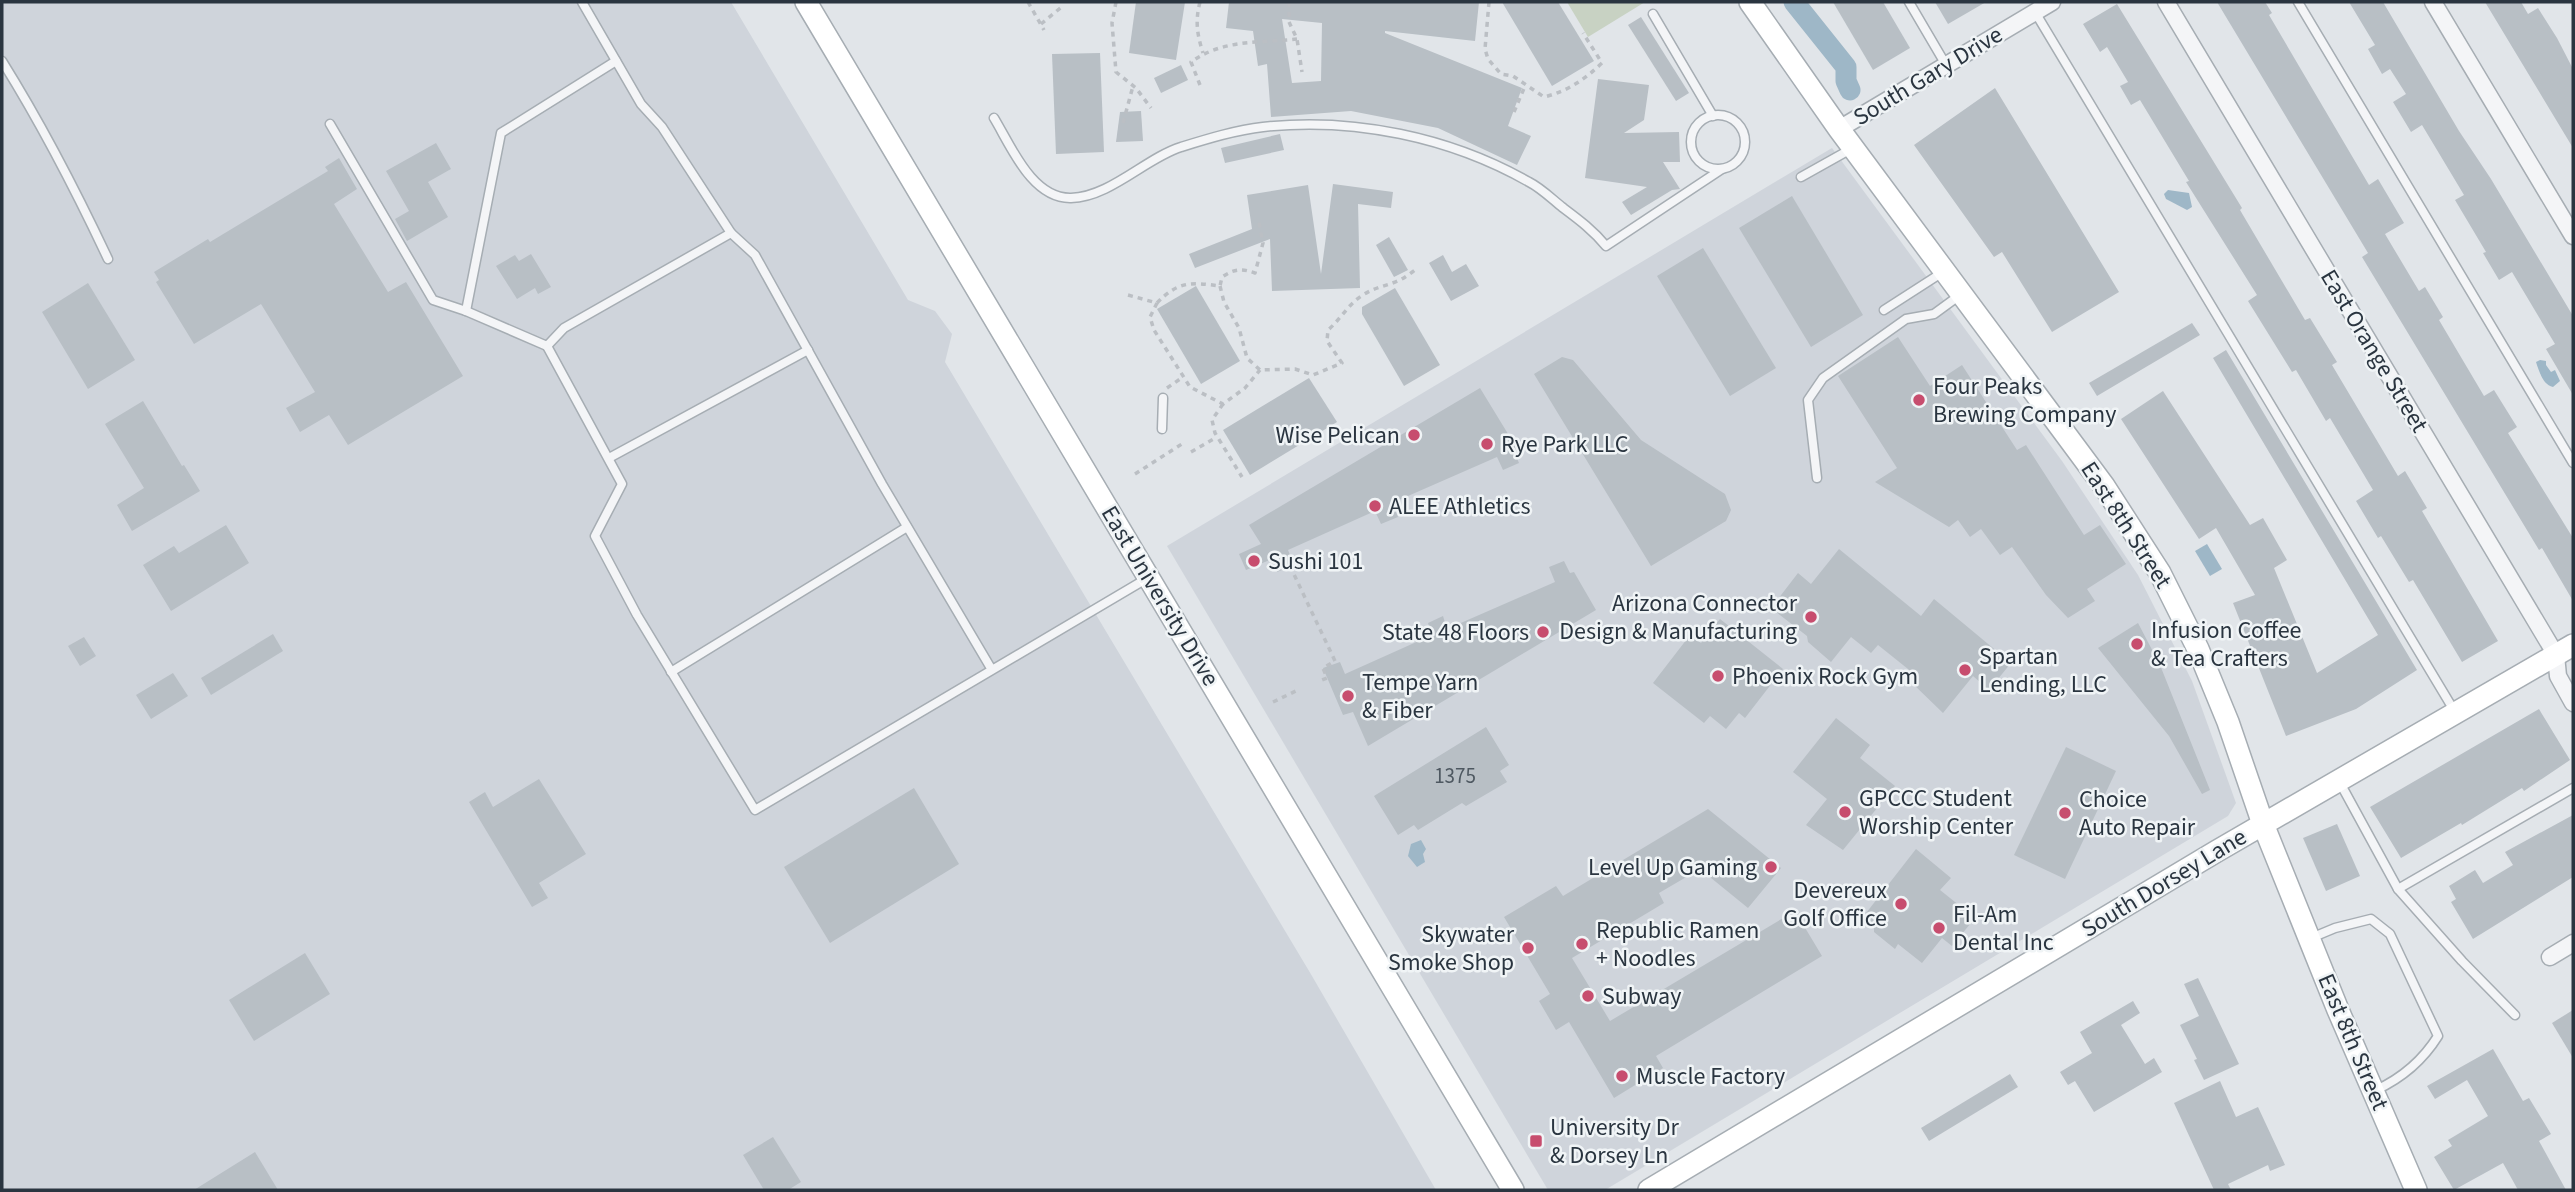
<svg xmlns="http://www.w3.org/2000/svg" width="2575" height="1192" font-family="'Source Sans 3',sans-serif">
	<rect width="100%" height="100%" fill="#e1e5e9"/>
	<!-- built -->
	<g fill="#cfd4db">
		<polygon points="2,2 731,2 908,300 935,311 952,334 945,362 1312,976 1436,1190 2,1190"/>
		<polygon points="1832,148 2062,461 2138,575 2192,681 2236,803 2228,816 1605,1190 1548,1190 1167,546"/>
	</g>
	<!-- green -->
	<polygon fill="#c8d2c3" points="1567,2 1645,2 1588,37"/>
	<!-- water -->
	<g fill="#9eb7c7">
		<polygon points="2168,190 2189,193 2192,207 2187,210 2166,199 2164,194"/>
		<path d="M2540 360 2546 361V365L2551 372 2555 370 2560 381 2553 387C2543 385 2539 371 2536 362Z"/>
		<polygon points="2207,544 2222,569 2210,576 2195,551"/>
		<polygon points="1421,840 1426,849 1423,854 1425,862 1417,867 1408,856 1411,844"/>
	</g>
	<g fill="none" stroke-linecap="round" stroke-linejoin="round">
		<!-- canal -->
		<polyline stroke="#9eb7c7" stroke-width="21" points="1794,2 1846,67 1846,81 1850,90"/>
	</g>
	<!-- building -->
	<g fill="#b8bfc5" fill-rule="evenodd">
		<polygon points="1136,2 1185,2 1176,60 1129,53"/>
		<path d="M1229 2H1479L1475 41 1385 31V33L1522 88 1508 126 1531 136 1517 165 1438 128 1351 111 1271 117 1267 64 1258 66 1253 31 1226 28ZM1282 19 1322 23 1321 81 1292 83Z"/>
		<polygon points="1502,2 1558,2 1594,61 1552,86"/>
		<polygon points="1833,2 1883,2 1910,48 1873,70"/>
		<polygon points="1935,2 1986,2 1948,24"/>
		<polygon points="2217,2 2265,2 2272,13 2269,15 2369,185 2378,179 2404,223 2385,234 2419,291 2425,287 2443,317 2439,320 2484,396 2494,390 2517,427 2508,433 2573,538 2573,601 2542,548 2539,550 2362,257 2368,253"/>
		<polygon points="2349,2 2383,2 2459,131 2491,179 2573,316 2573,395 2546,349 2555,344 2512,272 2499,280 2483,253 2486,252 2455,200 2464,195 2422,125 2411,132 2393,102 2406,94 2390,69 2382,74 2368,49 2375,45"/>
		<polygon points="2485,2 2521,2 2528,14 2538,8 2557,38 2573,69 2573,148"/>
		<polygon points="2117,4 2242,208 2240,210 2305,320 2310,318 2337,362 2332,365 2398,476 2405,471 2427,508 2422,511 2498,641 2462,662 2413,580 2409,582 2381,536 2378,538 2356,501 2373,490 2330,418 2326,421 2296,370 2292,372 2248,301 2257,295 2186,182 2189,181 2140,100 2131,105 2120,86 2128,82 2107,47 2100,52 2083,24"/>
		<polygon points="1641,17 1689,93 1676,101 1628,25"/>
		<polygon points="1100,53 1104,152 1056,154 1052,54"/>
		<polygon points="1181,65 1188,80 1161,93 1154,78"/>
		<polygon points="1598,79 1649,85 1644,120 1624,133 1679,132 1680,162 1663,162 1680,189 1672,190 1631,215 1622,202 1647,187 1585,178"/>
		<polygon points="1995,88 2119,292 2052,332 2002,252 1994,257 1914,145"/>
		<polygon points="1141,111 1143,141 1116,142 1120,112"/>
		<polygon points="1280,134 1284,150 1225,163 1221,148"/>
		<polygon points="436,143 451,169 428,182 448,217 407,241 395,219 409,211 386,171"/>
		<polygon points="339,158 357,189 334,204 388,292 406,282 463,376 348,445 329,415 300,432 286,408 315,392 261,304 194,344 156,282 159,280 154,272 208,239 210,242 328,171 325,167"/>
		<polygon points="1333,184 1393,192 1391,208 1358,204 1360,288 1272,291 1270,239 1195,268 1189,254 1252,229 1247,195 1308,185 1321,274"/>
		<polygon points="1792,196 1863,315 1811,347 1739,228"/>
		<polygon points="1389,237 1408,270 1394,277 1376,245"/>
		<polygon points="1703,248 1776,368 1730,396 1657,276"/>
		<polygon points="531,254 551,287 538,294 535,288 517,299 496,266 515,255 519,261"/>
		<polygon points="1443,255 1452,272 1466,264 1479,286 1451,301 1429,263"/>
		<polygon points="88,283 135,360 88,389 42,312"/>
		<polygon points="1196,286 1240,361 1201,384 1157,309"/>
		<polygon points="1395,288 1440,365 1404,386 1362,314 1362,307"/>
		<polygon points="2192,323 2200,335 2097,396 2089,383"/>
		<polygon points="1898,337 1930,386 1962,365 2017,450 2026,445 2084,535 2100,525 2126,564 2087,589 2095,601 2068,618 2046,595 2012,547 2000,555 1981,529 1970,537 1958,520 1949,527 1875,482 1897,468 1838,376"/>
		<polygon points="2226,350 2417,670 2356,709 2286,736 2233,603 2255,595 2216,528 2199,539 2121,419 2163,391 2250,525 2263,518 2287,560 2274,568 2317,673 2378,635 2213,358"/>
		<polygon points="1562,357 1573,360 1641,440 1725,494 1731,510 1726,521 1651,566 1534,374"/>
		<polygon points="1309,378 1337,422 1250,475 1223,430"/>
		<polygon points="1480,388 1516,447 1513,449 1519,463 1503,470 1497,457 1392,503 1398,517 1381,524 1375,511 1288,550 1294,565 1277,572 1272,559 1246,570 1239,554 1261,544 1249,525"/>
		<polygon points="143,401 182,466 184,465 200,491 132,531 117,505 144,488 105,424"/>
		<polygon points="226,525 249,563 171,611 143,565 174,546 179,553"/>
		<polygon points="1839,549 1921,616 1934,599 2011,663 1989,690 1973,676 1943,713 1912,683 1918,677 1878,645 1871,653 1851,637 1831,662 1808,642 1807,636 1771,608 1798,573 1811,584"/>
		<polygon points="1564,561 1570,573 1574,572 1596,610 1368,746 1353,712 1343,715 1323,668 1340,662 1345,674 1432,635 1428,623 1443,616 1447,629 1555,582 1549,567"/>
		<polygon points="1720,619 1783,669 1745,718 1739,713 1726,729 1710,716 1704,723 1653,683 1690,635 1701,643"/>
		<polygon points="2138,623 2160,665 2210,790 2202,794 2169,736 2098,648"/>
		<polygon points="273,634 283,651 211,695 201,678"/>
		<polygon points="84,637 96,656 80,666 68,646"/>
		<polygon points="173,673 188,696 151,719 136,695"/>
		<polygon points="2539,709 2570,760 2524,791 2522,788 2462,825 2461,823 2401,858 2370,807"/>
		<polygon points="1836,718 1870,745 1860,758 1895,786 1843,850 1806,825 1827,799 1793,772"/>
		<polygon points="1486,727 1509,765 1500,771 1507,782 1466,806 1462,803 1418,830 1414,825 1398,835 1374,796"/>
		<polygon points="2066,747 2116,771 2065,879 2014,855"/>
		<polygon points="539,779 586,854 539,883 548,898 532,907 469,802 485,792 493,807"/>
		<polygon points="914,788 959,864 830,943 784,867"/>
		<polygon points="1708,809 1781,868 1748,908 1700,869 1659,893 1664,903 1572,958 1610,1021 1795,911 1822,956 1656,1056 1663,1068 1614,1098 1569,1022 1556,1030 1539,1001 1550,994 1504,917 1556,886 1563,896"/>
		<polygon points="2573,815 2573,877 2473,939 2451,902 2456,899 2449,886 2475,870 2483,883 2513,865 2505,852"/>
		<polygon points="2337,824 2360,876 2326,891 2303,838"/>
		<polygon points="1916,849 1951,878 1940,890 1975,918 1952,946 1942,938 1922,963 1898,944 1895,949 1874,932 1874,926 1863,917"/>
		<polygon points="305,953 330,994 254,1041 229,1000"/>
		<polygon points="2198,978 2239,1064 2204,1080 2194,1060 2197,1059 2180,1025 2199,1016 2184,984"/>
		<polygon points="2133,1001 2140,1013 2121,1025 2145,1064 2154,1058 2162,1072 2094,1112 2075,1081 2068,1085 2060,1072 2092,1053 2080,1032"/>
		<polygon points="2573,1010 2573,1058 2552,1023"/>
		<polygon points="2493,1049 2523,1101 2529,1098 2551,1134 2539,1141 2566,1190 2518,1190 2503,1163 2454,1190 2434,1157 2452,1146 2448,1140 2488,1116 2467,1080 2435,1099 2427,1086"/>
		<polygon points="2010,1074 2018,1087 1929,1141 1921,1128"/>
		<polygon points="2220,1081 2236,1117 2258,1107 2285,1165 2270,1171 2268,1165 2228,1184 2231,1190 2214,1190 2174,1103"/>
		<polygon points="773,1137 801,1182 788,1190 764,1190 743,1155"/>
		<polygon points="255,1152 278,1190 194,1190"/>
	</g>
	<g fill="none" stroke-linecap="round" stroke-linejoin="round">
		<!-- lane casing -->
		<g stroke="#a6adb3" stroke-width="11">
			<g id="lane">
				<polyline points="582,2 641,104 662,127 731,233"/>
				<polyline points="1909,2 1946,65"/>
				<polyline points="2298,2 2573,463"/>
				<polyline points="2035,12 2455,712"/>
				<polyline points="1653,14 1713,116"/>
				<path d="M2 61C42 125 76 191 108 259"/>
				<circle cx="1718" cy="142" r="27"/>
				<path d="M994 118C1011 146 1032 199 1071 198 1110 197 1146 158 1181 147 1207 139 1236 130 1263 127 1353 117 1450 137 1529 182 1541 188 1552 199 1562 207 1578 219 1593 230 1606 246L1722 169"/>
				<polyline points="330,124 433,300 466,311 547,346"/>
				<polyline points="1801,177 1851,149"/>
				<polyline points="1884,310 1943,272"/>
				<polyline points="466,311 501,133 616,61"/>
				<polyline points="1162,429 1163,398"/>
				<polyline points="609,458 808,350"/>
				<polyline points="1817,478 1808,400 1823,378 1906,319 1934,314 1960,295"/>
				<polyline points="992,670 882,484 755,255 731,233 564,328 547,346 622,484 595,536 637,615 755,810 1146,579"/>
				<polyline points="671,672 907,527"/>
				<polyline points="2339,781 2398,889 2462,961 2515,1015"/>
				<polyline points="2398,889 2573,788"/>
				<path d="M2311 938 2335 928 2371 919 2390 934 2438 1036C2423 1060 2402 1078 2376 1090"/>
			</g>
		</g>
		<!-- street casing -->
		<g stroke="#a6adb3" stroke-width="19">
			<g id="street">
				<polyline points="2166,2 2556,655 2558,676 2573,703"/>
				<polyline points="2433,2 2573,236"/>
				<polyline points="1839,129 2052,2"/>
				<polyline points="2550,957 2573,943"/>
			</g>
		</g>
		<!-- secondary casing -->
		<g stroke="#a6adb3" stroke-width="24">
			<g id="secondary">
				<polyline points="806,2 1513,1190"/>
				<polyline points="1750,2 1839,129 2104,486 2160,573 2198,649 2228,722 2263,824 2338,1010 2416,1190"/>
				<polyline points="1649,1190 2217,851 2573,645"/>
			</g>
		</g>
		<!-- path -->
		<g stroke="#bbbfc4" stroke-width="3.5" stroke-dasharray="5 5" stroke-linecap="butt">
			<polyline points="1028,2 1044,30"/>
			<polyline points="1116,2 1112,23 1116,72 1136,88 1151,108"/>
			<path d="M1200 2C1195 21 1197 34 1203 53"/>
			<polyline points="1289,2 1289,22 1297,39 1302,72"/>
			<path d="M1489 2 1485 49 1488 59 1501 74 1513 76 1544 97C1568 91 1584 80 1602 63L1583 33"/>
			<polyline points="1041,24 1064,5"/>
			<path d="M1200 85 1191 62C1223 39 1259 43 1297 39"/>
			<polyline points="1514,112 1525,86"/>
			<polyline points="1123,123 1133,86"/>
			<path d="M1220 286 1224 302 1239 328 1247 358 1260 370 1295 369 1313 375 1342 363 1327 341 1328 330C1341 319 1348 304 1363 295 1375 287 1387 286 1400 280 1406 277 1412 272 1418 268"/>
			<path d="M1128 295 1157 303C1178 281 1191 282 1220 286L1222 277C1234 269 1241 268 1255 273L1263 243 1258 218"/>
			<polyline points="1157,303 1150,317 1154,330 1190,387 1223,404 1245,388 1260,370"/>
			<polyline points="1167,388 1183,377"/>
			<polyline points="1223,404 1212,420 1215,433 1242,477"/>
			<polyline points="1191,452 1217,437"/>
			<polyline points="1135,474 1185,442"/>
			<polyline points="1290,566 1335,661 1323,668 1327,678 1322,680"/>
			<polyline points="1273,702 1298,690"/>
		</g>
		<!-- lane -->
		<use href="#lane" stroke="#f4f5f7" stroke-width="8"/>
		<!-- street -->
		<use href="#street" stroke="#f4f5f7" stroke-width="16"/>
		<!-- secondary -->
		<use href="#secondary" stroke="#fff" stroke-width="21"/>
	</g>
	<!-- markers -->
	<g fill="#c74d6e" stroke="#f0f4f6" stroke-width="2.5">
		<circle cx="1919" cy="400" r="7"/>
		<circle cx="1414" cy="435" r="7"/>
		<circle cx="1487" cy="444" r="7"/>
		<circle cx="1375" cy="506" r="7"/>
		<circle cx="1254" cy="561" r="7"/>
		<circle cx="1811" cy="617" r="7"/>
		<circle cx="1543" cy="632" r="7"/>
		<circle cx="2137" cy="644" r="7"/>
		<circle cx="1965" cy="670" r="7"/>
		<circle cx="1718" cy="676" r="7"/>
		<circle cx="1348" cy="696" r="7"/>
		<circle cx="1845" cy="812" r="7"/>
		<circle cx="2065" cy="813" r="7"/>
		<circle cx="1771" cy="867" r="7"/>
		<circle cx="1901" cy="904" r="7"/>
		<circle cx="1939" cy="928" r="7"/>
		<circle cx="1582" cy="944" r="7"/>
		<circle cx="1528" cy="948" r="7"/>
		<circle cx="1588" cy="996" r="7"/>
		<circle cx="1622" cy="1076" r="7"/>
		<rect x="1529" y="1134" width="14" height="14" rx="3.5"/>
	</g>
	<g text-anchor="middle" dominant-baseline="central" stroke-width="5" stroke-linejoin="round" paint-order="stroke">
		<!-- number labels -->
		<g font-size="21" fill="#4e5861">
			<text x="1455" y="776">1375</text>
		</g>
		<!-- street labels -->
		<g font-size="24" fill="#2a3540" stroke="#f0f4f6">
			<text transform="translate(1928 76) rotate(-31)">South Gary Drive</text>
			<text transform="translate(2374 351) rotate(59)">East Orange Street</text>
			<text transform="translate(2126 525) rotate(57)">East 8th Street</text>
			<text transform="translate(1160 596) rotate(59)">East University Drive</text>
			<text transform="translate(2164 883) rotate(-31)">South Dorsey Lane</text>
			<text transform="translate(2353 1042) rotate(67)">East 8th Street</text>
		</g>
		<!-- poi labels -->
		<g font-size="24" fill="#2a3540" stroke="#f0f4f6" text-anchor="start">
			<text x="1933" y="386">Four Peaks<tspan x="1933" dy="28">Brewing Company</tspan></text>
			<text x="1400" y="435" text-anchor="end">Wise Pelican</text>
			<text x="1501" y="444">Rye Park LLC</text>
			<text x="1389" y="506">ALEE Athletics</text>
			<text x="1268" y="561">Sushi 101</text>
			<text x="1797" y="603" text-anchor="end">Arizona Connector<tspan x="1797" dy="28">Design &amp; Manufacturing</tspan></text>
			<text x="2151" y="630">Infusion Coffee<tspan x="2151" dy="28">&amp; Tea Crafters</tspan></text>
			<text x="1529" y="632" text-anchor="end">State 48 Floors</text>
			<text x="1979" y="656">Spartan<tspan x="1979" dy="28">Lending, LLC</tspan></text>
			<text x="1732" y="676">Phoenix Rock Gym</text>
			<text x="1362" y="682">Tempe Yarn<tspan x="1362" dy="28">&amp; Fiber</tspan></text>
			<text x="1859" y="798">GPCCC Student<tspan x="1859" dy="28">Worship Center</tspan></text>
			<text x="2079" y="799">Choice<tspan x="2079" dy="28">Auto Repair</tspan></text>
			<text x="1757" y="867" text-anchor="end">Level Up Gaming</text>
			<text x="1887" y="890" text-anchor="end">Devereux<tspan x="1887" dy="28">Golf Office</tspan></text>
			<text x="1953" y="914">Fil-Am<tspan x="1953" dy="28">Dental Inc</tspan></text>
			<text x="1596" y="930">Republic Ramen<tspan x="1596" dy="28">+ Noodles</tspan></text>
			<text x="1514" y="934" text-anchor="end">Skywater<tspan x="1514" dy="28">Smoke Shop</tspan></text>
			<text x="1602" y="996">Subway</text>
			<text x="1636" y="1076">Muscle Factory</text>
			<text x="1550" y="1127">University Dr<tspan x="1550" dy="28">&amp; Dorsey Ln</tspan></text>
		</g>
	</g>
	<!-- border -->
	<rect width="2575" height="1192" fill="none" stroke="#2a3540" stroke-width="7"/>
</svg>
